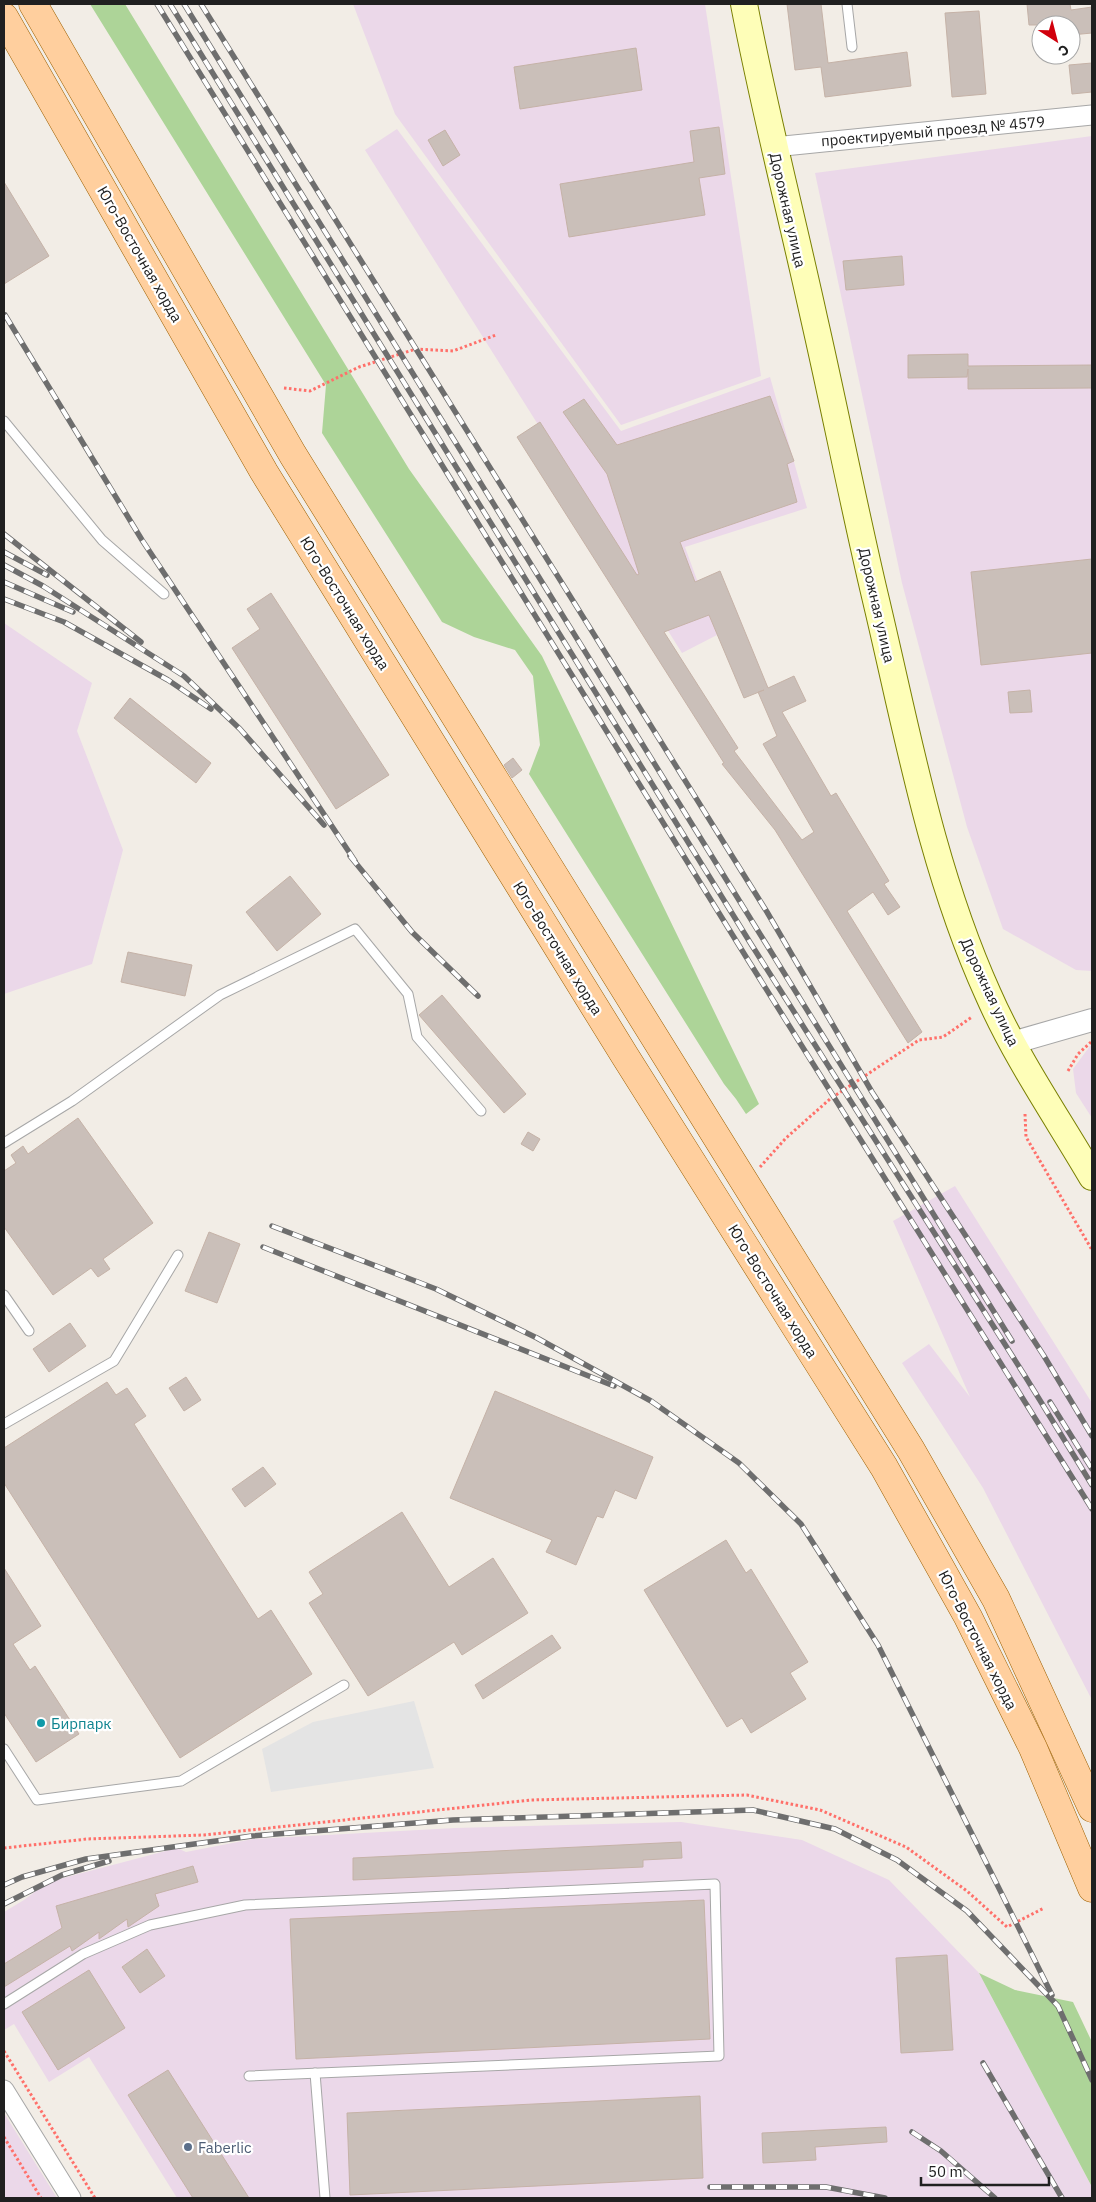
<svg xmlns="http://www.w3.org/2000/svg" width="1096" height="2202" font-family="'IBM Plex Sans',sans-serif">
	<rect width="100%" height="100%" fill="#f2ede6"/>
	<!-- industrial -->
	<g fill="#ebd8e9">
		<polygon points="353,4 705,4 761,376 621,425 395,114"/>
		<polygon points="397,129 621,431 770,377 807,508 685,547 717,635 682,653 365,150"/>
		<polygon points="1092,136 1092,971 1076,970 1003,929 967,827 902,583 815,173"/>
		<polygon points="4,623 92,683 77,731 123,850 92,964 4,994"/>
		<polygon points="1090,1046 1092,1046 1092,1118 1076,1093 1073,1069"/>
		<polygon points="955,1186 1092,1403 1092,1700 983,1488 902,1363 929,1344 970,1397 893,1221"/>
		<polygon points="681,1822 802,1840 889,1880 979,1973 1092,2187 1092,2198 177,2198 89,2057 49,2082 14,2024 4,2030 4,1912 24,1900 48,1882 177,1848 186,1852 253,1839 455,1828"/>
		<polygon points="4,2113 57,2198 4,2198"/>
	</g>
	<!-- forest -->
	<g fill="#add498">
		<polygon points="90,4 125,4 409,469 542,656 759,1104 746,1114 736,1099 724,1084 529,774 540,745 533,676 515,650 474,637 442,622 322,433 326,385"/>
		<polygon points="979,1973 1015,1990 1073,2002 1092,2042 1092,2187"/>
	</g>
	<!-- parking -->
	<polygon fill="#e4e4e4" points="414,1701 434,1768 271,1792 262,1749 313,1722"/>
	<!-- building -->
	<g fill="#cabfb9" stroke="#c5b2a7" fill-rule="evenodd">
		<polygon points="787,4 821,4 828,63 907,52 911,86 825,97 821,67 795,70"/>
		<polygon points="1027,4 1070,4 1071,10 1092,7 1092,33 1071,35 1071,25 1029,25"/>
		<polygon points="979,11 986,94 952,97 945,13"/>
		<polygon points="636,48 642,90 520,109 514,67"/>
		<polygon points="1092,63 1092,92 1072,94 1069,65"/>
		<polygon points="719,127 725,174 699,178 705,215 569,237 560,184 694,162 690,131"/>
		<polygon points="445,130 460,155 443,166 428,140"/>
		<polygon points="4,182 49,256 4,284"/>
		<polygon points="902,256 904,285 846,290 843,261"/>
		<polygon points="968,354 968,366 1092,365 1092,388 968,389 968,369 967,377 908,378 908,355"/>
		<path d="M770 396 794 461 787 464 797 502 680 542 695 582 720 571 768 688 794 676 806 701 782 712 831 796 836 793 889 881 884 884 900 907 888 915 873 892 847 911 922 1032 908 1043 775 830 722 764 724 763 517 437 540 422 637 575 639 574 607 474 563 412 584 399 617 445ZM709 615 744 698 764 690 758 692 777 736 763 744 814 832 802 840 734 751 738 748 664 632Z"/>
		<polygon points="1092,559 1092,653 981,665 971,572"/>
		<polygon points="271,593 389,775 336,809 232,648 260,629 247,609"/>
		<polygon points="1030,690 1032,712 1010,713 1008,692"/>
		<polygon points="130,698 211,763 196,783 114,718"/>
		<polygon points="513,758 522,770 512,778 504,765"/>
		<polygon points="290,876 321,914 277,951 246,912"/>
		<polygon points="128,952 192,965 185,996 121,982"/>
		<polygon points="442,995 526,1094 504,1113 419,1015"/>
		<polygon points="78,1118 153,1223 103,1259 110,1269 98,1277 91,1268 53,1295 4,1227 4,1171 16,1163 11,1155 23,1146 28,1154"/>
		<polygon points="528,1132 540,1139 533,1151 521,1144"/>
		<polygon points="209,1232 240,1244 217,1303 185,1291"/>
		<polygon points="70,1323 86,1346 49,1372 33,1349"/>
		<polygon points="186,1377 201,1400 184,1411 169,1388"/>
		<polygon points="107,1382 116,1395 127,1388 146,1416 134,1424 258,1619 271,1610 312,1674 180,1758 4,1483 4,1448"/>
		<polygon points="495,1391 653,1457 636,1499 615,1490 603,1518 597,1516 576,1565 546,1552 552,1540 450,1498"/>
		<polygon points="263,1467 276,1484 245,1507 232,1489"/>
		<polygon points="402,1512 449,1587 493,1558 528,1613 462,1655 454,1642 368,1696 309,1603 323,1594 309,1572"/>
		<polygon points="726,1540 746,1573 751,1569 808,1662 790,1673 806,1699 751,1733 742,1718 727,1727 644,1590"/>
		<polygon points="4,1568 41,1626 13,1644 30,1670 35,1666 79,1734 36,1762 4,1713"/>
		<polygon points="552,1635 561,1648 483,1699 475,1685"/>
		<polygon points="681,1842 682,1858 643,1860 643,1867 353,1880 353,1858"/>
		<polygon points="193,1866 198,1882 155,1894 159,1906 128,1927 127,1919 99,1939 99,1932 72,1951 70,1946 4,1987 4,1964 62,1928 56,1906"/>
		<polygon points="704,1900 710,2039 296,2059 290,1919"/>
		<polygon points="147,1949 165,1976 140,1993 122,1967"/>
		<polygon points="947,1955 953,2050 901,2053 896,1958"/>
		<polygon points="89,1970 125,2028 58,2070 22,2012"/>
		<polygon points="168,2070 249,2198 193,2198 128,2095"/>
		<polygon points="700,2096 703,2178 350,2195 347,2113"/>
		<polygon points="886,2127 887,2142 815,2147 816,2160 763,2163 762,2133"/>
	</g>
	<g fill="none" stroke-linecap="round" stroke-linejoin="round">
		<!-- service casing -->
		<g stroke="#a7a7a7" stroke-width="11">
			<g id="service">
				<polyline points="847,4 852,47"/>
				<polyline points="4,421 102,540 164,594"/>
				<polyline points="4,1143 72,1101 220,995 355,929 408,994 417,1037 481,1111"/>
				<polyline points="4,1295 29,1331"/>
				<polyline points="4,1424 114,1361 178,1255"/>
				<polyline points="4,1749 37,1800 181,1781 344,1685"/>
				<polyline points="4,2004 83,1954 150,1925 245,1905 715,1884 719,2056 249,2076"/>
				<polyline points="315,2073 325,2198"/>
			</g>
		</g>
		<!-- minor casing -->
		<g stroke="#a7a7a7" stroke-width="21">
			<g id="minor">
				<polyline points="774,147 1092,115"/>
				<polyline points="4,2090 71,2198"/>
			</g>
		</g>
		<!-- tertiary casing -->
		<g stroke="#a7a7a7" stroke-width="24">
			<polyline id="tertiary" points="1012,1043 1092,1020"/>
		</g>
		<!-- secondary casing -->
		<g stroke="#797f00" stroke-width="28">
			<path id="secondary" d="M744 4C764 109 791 213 814 318 835 410 853 503 875 596 907 730 931 868 988 994 1016 1058 1057 1117 1092 1177"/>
		</g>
		<!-- primary casing -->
		<g stroke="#9d6000" stroke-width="29">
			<g id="primary">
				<polyline points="33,4 293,455 911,1450 996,1599 1092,1808"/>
				<polyline points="4,17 264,472 625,1056 884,1467 968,1617 1033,1748 1092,1888"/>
			</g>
		</g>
		<!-- path -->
		<g stroke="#ff706a" stroke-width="3" stroke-dasharray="2.5 2.5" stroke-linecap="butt">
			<polyline points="284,388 310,391 359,367 416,349 453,351 496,335"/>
			<polyline points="1068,1071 1078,1054 1091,1042"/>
			<polyline points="1025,1114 1026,1137 1092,1250"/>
			<polyline points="760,1167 786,1138 830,1099 919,1040 943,1037 972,1017"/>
			<polyline points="4,1848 87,1839 204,1835 531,1800 747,1795 820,1810 906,1847 967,1891 1007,1927 1044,1908"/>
			<polyline points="4,2051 95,2198"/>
			<polyline points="4,2137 41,2198"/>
		</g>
		<!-- service -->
		<use href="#service" stroke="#fff" stroke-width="9"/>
		<!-- minor -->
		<use href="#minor" stroke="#fff" stroke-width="19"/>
		<!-- tertiary -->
		<use href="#tertiary" stroke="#fff" stroke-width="22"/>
		<!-- secondary -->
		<use href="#secondary" stroke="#fefeb8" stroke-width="26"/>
		<!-- primary -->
		<use href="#primary" stroke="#ffcf9e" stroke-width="28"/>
		<!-- rail casing -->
		<g stroke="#6e6e6e" stroke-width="5.5">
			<g id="rail">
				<polyline points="157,4 748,960 1092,1509"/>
				<polyline points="170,4 751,944 1025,1376 1092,1485"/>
				<polyline points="184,4 1012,1341"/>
				<polyline points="201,4 767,912 872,1092 1044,1356 1092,1436"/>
				<polyline points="5,315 142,540 355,861"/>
				<polyline points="4,534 141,642"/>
				<polyline points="4,552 47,575"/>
				<polyline points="4,565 43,586 184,676 240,729 324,825"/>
				<polyline points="4,582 73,612"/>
				<polyline points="4,599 64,622 168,680 211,709"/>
				<polyline points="350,856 412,932 478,996"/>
				<polyline points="272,1226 436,1289 537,1338 651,1401 739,1463 801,1524 878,1645 1052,1995"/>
				<polyline points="263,1247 614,1386"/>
				<polyline points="1050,1402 1092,1469"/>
				<polyline points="4,1885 22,1877 86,1859 252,1836 453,1820 753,1810 835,1829 897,1860 967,1911 1058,2006 1092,2080"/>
				<polyline points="4,1904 62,1875 109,1861"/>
				<polyline points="983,2063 1062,2198"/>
				<polyline points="912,2132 941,2151 995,2198"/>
				<polyline points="710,2187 826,2187 885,2198"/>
			</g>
		</g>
		<!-- rail -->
		<use href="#rail" stroke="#fff" stroke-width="4" stroke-dasharray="11" stroke-linecap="butt"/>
	</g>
	<!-- markers -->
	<circle fill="#0f9aa8" stroke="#fff" stroke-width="2" cx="41" cy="1723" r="5"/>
	<circle fill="#5c6f8a" stroke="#fff" stroke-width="2" cx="188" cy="2147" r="5"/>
	<g text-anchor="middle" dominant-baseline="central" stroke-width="4.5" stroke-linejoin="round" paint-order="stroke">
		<!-- street labels -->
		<g font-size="15" fill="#202020" stroke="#fff">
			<text transform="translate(933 131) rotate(-5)">проектируемый проезд № 4579</text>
			<text transform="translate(788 210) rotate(77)">Дорожная улица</text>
			<text transform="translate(140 254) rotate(60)">Юго-Восточная хорда</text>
			<text transform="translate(345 603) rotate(58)">Юго-Восточная хорда</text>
			<text transform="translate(877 605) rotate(77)">Дорожная улица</text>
			<text transform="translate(558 948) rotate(58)">Юго-Восточная хорда</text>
			<text transform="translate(990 992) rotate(65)">Дорожная улица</text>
			<text transform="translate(773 1291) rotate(58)">Юго-Восточная хорда</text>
			<text transform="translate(978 1640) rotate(63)">Юго-Восточная хорда</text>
		</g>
		<!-- culture labels -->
		<g font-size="15" fill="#0d838f" stroke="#fff" text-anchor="start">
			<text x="51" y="1723">Бирпарк</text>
		</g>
		<!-- service labels -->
		<g font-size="15" fill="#4e5e75" stroke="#fff" text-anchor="start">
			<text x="198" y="2147">Faberlic</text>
		</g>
	</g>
	<!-- border -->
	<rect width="1096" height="2202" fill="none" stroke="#202020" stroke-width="10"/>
	<!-- north arrow -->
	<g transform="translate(1056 40) rotate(144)"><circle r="24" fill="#ffffff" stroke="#a6a6a6"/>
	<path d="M0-4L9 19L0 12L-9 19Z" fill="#d1000c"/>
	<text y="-8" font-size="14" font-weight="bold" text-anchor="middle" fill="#202020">С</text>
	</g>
	<!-- scale -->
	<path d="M921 2177v8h128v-8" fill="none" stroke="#202020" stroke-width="2.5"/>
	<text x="928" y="2177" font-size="15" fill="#202020" stroke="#ffffff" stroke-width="4" paint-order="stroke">50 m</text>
</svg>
